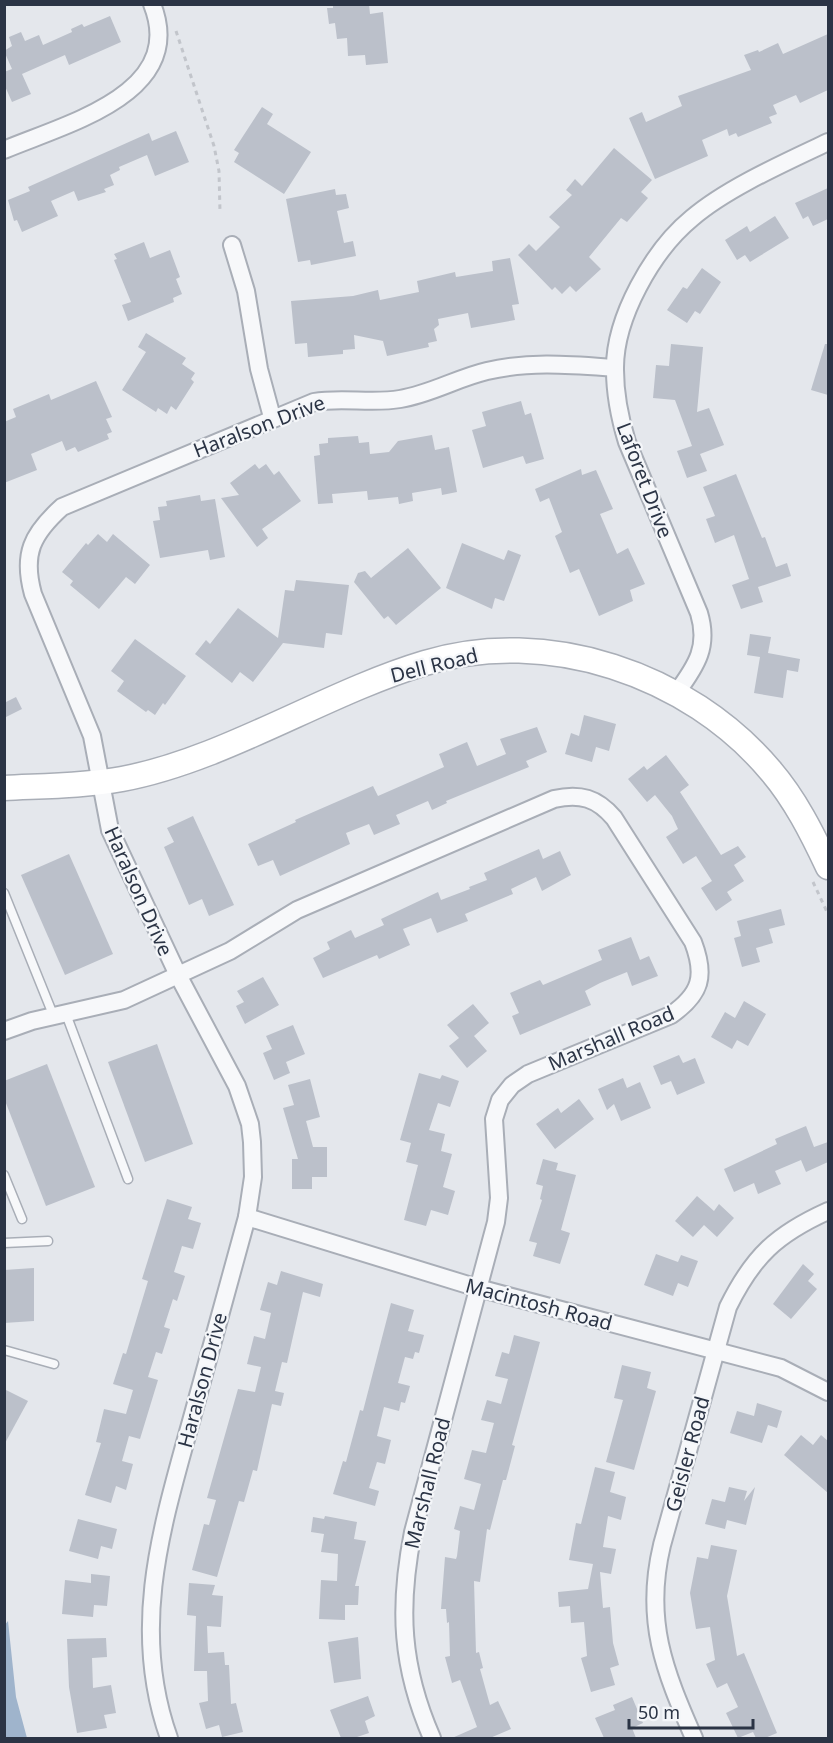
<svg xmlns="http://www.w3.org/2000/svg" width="833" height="1743" font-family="'Noto Sans',sans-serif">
	<rect width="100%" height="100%" fill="#e4e7ec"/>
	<!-- water -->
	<polygon fill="#9fb4cc" points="8,1621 16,1697 27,1738 5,1738 4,1626"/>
	<!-- building -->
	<g fill="#bbc0ca">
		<polygon points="333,4 369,4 370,14 383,12 388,63 366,65 365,55 348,56 347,38 337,39 335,23 329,24 327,8 333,8"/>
		<polygon points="110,16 121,42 69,65 65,55 22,74 31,94 12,102 4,84 4,72 12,69 4,51 12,46 9,37 21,32 25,41 39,35 43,45 72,32 71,29 82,24 84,27"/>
		<polygon points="828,34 828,90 800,103 796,95 773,105 777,114 769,117 772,123 738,137 736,133 729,136 727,129 702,140 708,156 655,179 629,118 642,112 646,122 682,106 678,96 751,70 744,55 758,50 759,52 778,43 783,54"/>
		<polygon points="262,107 273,114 267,124 311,152 284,194 234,162 239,153 234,150"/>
		<polygon points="176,131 189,162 155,176 147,155 119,167 120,170 110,175 114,185 104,189 106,192 78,201 74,191 51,201 58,216 22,232 17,220 14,221 8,200 30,191 28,187 149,133 152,141"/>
		<polygon points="614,148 652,180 641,192 648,198 627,222 621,218 589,257 601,269 576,292 570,286 562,294 555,287 552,290 518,255 529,244 536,251 560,227 549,217 572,195 566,190 575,179 582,186"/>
		<polygon points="828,188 828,219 813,226 808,216 803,219 795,203"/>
		<polygon points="335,189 336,195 346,194 349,208 337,211 344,243 353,241 356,256 311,265 310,260 298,262 286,199"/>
		<polygon points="775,216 789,238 750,262 745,255 737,260 725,240 747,226 750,232"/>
		<polygon points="144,242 150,258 170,250 180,277 176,279 182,294 173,298 174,302 128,321 122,305 131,302 114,260 117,259 114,254"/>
		<polygon points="510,258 519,304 512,305 515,320 471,328 468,313 438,319 439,325 434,329 437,341 428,343 429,347 387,356 383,341 354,335 355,349 343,350 343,354 308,357 307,343 295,344 291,301 353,296 378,290 380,300 419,292 417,281 455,272 456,277 493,271 492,261"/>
		<polygon points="702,268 721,282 700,314 695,311 687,323 667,310 683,287 687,289"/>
		<polygon points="146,333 186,358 182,364 195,373 191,379 194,382 176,410 171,406 167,414 158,408 156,412 122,390 146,352 138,347"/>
		<polygon points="671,344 703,347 697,412 709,408 724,445 700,454 707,471 687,478 677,451 692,446 675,400 653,398 656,365 669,366"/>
		<polygon points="825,344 828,344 828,395 811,390"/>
		<polygon points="96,381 112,417 106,419 112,432 107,434 109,439 78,452 75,447 66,451 62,441 31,454 37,470 4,483 4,422 16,417 13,409 49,394 51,400"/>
		<polygon points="521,401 525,415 531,413 544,459 526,464 523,456 483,468 472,430 486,426 482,412"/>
		<polygon points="432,435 435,450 449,447 457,492 442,495 441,488 412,493 413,501 399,504 398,497 368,500 367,491 332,494 333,503 318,504 314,456 320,455 319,444 328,443 328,438 358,436 359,443 369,442 370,454 389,452 398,441"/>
		<polygon points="255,464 259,469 266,464 274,475 279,471 301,501 262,529 268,538 257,547 221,498 239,495 230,483"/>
		<polygon points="581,469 582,475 596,470 613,509 600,514 617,554 628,548 645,584 630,590 633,601 599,616 579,569 570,573 555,536 562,532 549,498 540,502 535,489"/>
		<polygon points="736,474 762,538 765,537 776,567 787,563 791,576 758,587 763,602 741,609 732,585 749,579 734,535 715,543 706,519 715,516 703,487"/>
		<polygon points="200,495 201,501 215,499 225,557 210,560 208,550 160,558 153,521 160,520 158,507 167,506 166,501"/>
		<polygon points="98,534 107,542 113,534 150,565 135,584 126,577 99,609 70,585 73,581 62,572 86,543 88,545"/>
		<polygon points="462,543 504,560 508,550 521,555 504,601 495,598 492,609 446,588"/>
		<polygon points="408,548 441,588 396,625 388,616 384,619 354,582 358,573 365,571 371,578"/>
		<polygon points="296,580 349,585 342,635 326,633 324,648 283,643 253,682 240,672 232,683 195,654 206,640 210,644 238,608 278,638 285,590 294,591"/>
		<polygon points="750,634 771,637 768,653 800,659 798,672 787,670 783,698 754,693 760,657 747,655"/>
		<polygon points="135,639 186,676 165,705 163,703 155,715 148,710 146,712 117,691 124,681 111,671"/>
		<polygon points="16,697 22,709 4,718 4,703"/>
		<polygon points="584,715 616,724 609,751 596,747 592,762 565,754 571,733 579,736"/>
		<polygon points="537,727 547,752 526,761 529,767 446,801 447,803 432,810 428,801 396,815 400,824 374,835 369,824 346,833 350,844 280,876 273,860 258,866 248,844 296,822 295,820 373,786 378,796 444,767 439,754 467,742 477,766 506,754 500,739"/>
		<polygon points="666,755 689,785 680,792 721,855 738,846 746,857 734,865 744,881 727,892 732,900 716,911 701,888 712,881 696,856 683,864 666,837 678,829 672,816 655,795 647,802 628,779 644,766 647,770"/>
		<polygon points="193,816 234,905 209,916 202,899 189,905 164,847 174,842 167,828"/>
		<polygon points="539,849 543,859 560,851 571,875 542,891 536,877 511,889 513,894 465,914 468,921 437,933 431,918 403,929 410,945 379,959 377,955 323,978 313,958 330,949 327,942 351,930 355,938 384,925 381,919 438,892 441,900 470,889 469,887 487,880 484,873"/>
		<polygon points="69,854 113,954 65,975 21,875"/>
		<polygon points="781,909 785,925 769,929 773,943 756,948 760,962 742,967 734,938 741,936 737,921"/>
		<polygon points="631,937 640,960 649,956 658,976 632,986 627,972 600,983 585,991 591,1005 520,1035 512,1016 519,1013 510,993 540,980 543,985 602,960 598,950"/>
		<polygon points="263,977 279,1005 245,1024 236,1006 244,1002 237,991"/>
		<polygon points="744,1001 766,1014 748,1046 737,1040 732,1049 711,1037 725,1012 735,1018"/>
		<polygon points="473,1004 489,1023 474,1036 487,1051 467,1068 449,1046 459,1038 447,1025"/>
		<polygon points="293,1025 305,1054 286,1062 290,1073 274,1080 263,1053 272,1049 266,1036"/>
		<polygon points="157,1044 193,1144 145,1162 108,1062"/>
		<polygon points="679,1055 683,1063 695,1058 705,1083 677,1095 671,1081 661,1085 653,1066"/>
		<polygon points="47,1064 95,1187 46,1206 4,1098 4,1081"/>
		<polygon points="419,1073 440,1079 442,1075 459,1081 450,1107 438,1103 429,1130 445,1134 441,1151 452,1154 443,1187 455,1191 448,1215 431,1210 426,1226 404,1220 418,1165 406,1162 411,1143 400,1140"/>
		<polygon points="623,1078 627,1088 640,1082 651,1108 621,1121 614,1104 607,1110 598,1089"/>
		<polygon points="310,1079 320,1117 306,1121 313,1147 327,1147 327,1177 312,1177 312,1189 292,1189 292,1159 298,1159 283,1108 294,1105 288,1085"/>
		<polygon points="579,1099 594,1119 555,1149 536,1124 558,1108 561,1113"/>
		<polygon points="806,1126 814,1147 828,1142 828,1162 806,1172 801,1160 775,1171 781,1184 758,1194 754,1183 734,1192 724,1169 777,1144 775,1139"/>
		<polygon points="543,1159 558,1163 556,1170 576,1175 561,1230 570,1233 560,1264 533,1256 537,1243 529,1241 542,1200 540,1199 543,1186 536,1184"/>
		<polygon points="697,1196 714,1211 719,1204 734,1218 717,1237 704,1225 693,1237 675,1221"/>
		<polygon points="167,1199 192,1207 188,1219 201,1223 193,1249 182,1246 174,1272 185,1276 177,1301 173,1299 164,1327 170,1329 162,1354 156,1352 148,1377 158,1380 140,1439 129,1436 122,1461 133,1464 126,1490 116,1486 111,1503 85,1495 101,1443 96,1442 104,1409 126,1414 133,1390 113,1384 123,1353 126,1354 148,1281 142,1279"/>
		<polygon points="656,1254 678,1262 681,1255 698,1261 688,1287 678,1283 673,1296 644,1285"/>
		<polygon points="803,1264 814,1274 808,1281 817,1289 791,1319 773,1304"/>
		<polygon points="34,1268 34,1321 4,1323 4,1270"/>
		<polygon points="281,1271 323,1284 320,1297 303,1292 287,1363 282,1362 275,1391 284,1393 281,1406 272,1404 257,1471 253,1470 244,1502 239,1501 217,1577 192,1570 204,1524 209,1525 216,1500 207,1498 238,1389 255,1392 261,1367 247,1364 254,1336 265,1339 271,1313 260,1310 268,1282 277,1285"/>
		<polygon points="391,1303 414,1310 408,1331 424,1335 419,1353 415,1352 413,1359 405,1357 398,1383 410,1386 405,1403 401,1402 399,1411 384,1407 377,1436 391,1440 385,1464 377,1462 369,1488 379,1491 375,1506 333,1494 343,1461 346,1462 360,1410 363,1411"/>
		<polygon points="514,1335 540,1342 512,1445 515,1446 506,1480 503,1480 490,1530 487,1529 480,1582 474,1581 476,1653 479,1652 483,1668 480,1669 490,1705 498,1701 511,1729 490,1738 452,1738 477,1727 460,1680 452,1683 445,1657 450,1656 449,1622 447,1623 446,1609 441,1609 445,1557 456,1559 457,1556 460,1531 454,1529 460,1506 474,1510 481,1484 464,1479 472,1450 486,1453 494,1423 481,1420 487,1400 501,1404 508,1379 495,1376 502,1352 509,1354"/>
		<polygon points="622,1365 651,1372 647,1388 656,1391 634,1470 606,1462 623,1400 614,1398"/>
		<polygon points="4,1389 28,1401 4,1445"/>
		<polygon points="757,1403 782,1411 777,1428 768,1425 762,1443 730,1433 737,1411 754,1416"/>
		<polygon points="801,1435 813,1445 821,1435 828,1441 828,1493 784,1455"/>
		<polygon points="595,1467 615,1472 610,1492 626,1497 621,1520 608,1516 603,1547 616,1549 611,1574 600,1572 603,1608 610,1607 613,1643 619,1665 610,1668 615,1685 591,1692 581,1658 587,1656 584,1622 571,1623 570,1606 559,1607 558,1592 588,1589 593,1564 569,1560 576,1523 581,1524"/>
		<polygon points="729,1487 747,1491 744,1501 755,1487 746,1525 727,1520 725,1529 705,1524 712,1499 725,1502"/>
		<polygon points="325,1516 357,1522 354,1539 366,1541 355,1586 359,1586 358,1605 345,1605 345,1620 319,1619 321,1580 337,1581 338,1554 321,1552 324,1534 311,1532 313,1517 324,1519"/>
		<polygon points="78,1519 117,1529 112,1549 101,1546 98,1559 69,1551"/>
		<polygon points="711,1545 737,1550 727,1596 737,1656 744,1653 777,1733 765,1738 756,1738 753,1732 738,1738 726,1713 738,1707 727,1683 717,1688 706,1664 715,1660 710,1627 696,1629 690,1593 697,1557 708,1559"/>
		<polygon points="91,1574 110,1576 107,1606 94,1605 93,1617 62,1614 65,1580 91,1583"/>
		<polygon points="189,1583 215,1585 212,1595 223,1596 221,1627 207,1626 208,1653 224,1652 225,1665 229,1665 231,1704 236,1703 243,1732 222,1737 219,1725 206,1729 199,1703 208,1701 207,1671 194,1671 196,1616 187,1615"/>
		<polygon points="358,1637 361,1679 334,1683 328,1642"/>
		<polygon points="106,1638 107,1657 92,1658 93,1688 111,1685 116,1713 104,1715 107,1728 77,1733 69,1687 67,1639"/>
		<polygon points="368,1696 375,1716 365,1721 369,1733 354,1738 341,1738 330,1710"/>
		<polygon points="632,1697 643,1723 632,1728 636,1738 604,1738 595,1718 615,1710 613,1705"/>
	</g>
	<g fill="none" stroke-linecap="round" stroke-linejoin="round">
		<!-- lane casing -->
		<g stroke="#a9aeb7" stroke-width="11">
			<g id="lane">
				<polyline points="4,893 54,1017"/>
				<polyline points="66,1014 128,1179"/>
				<polyline points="4,1175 22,1219"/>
				<polyline points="4,1243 48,1241"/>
				<polyline points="4,1350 54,1364"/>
			</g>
		</g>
		<!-- street casing -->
		<g stroke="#a9aeb7" stroke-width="20">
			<g id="street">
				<path d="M4 150C65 124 188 94 152 4"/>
				<polyline points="232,245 246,291 259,369 272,417"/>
				<path d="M677 692C697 665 709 646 699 613L627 442C620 419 615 395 615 370 614 318 653 250 692 218 727 188 786 162 828 142"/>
				<path d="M4 1031 32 1021 124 1000 230 951 297 910 554 799C580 793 597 798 614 818L693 942C706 976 701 994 671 1015L528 1074 512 1085 500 1100 494 1119 499 1198 496 1222 413 1532C398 1608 401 1667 432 1738"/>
				<polyline points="247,1217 478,1288 781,1368 828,1392"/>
				<path d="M169 1738C129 1626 163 1523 193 1414 211 1348 229 1283 247 1217L253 1177 252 1142 250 1124 237 1086 178 975 110 830 92 736 33 594C22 554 32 534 62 507L314 402C342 397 372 404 400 399 431 394 457 378 487 371 529 361 572 365 615 368"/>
				<path d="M694 1738C664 1670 644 1620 662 1545L728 1307C753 1256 777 1234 828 1211"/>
			</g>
		</g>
		<!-- secondary casing -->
		<g stroke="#a9aeb7" stroke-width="27">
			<path id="secondary" d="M4 788C43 786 84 786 122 779 224 760 325 693 425 663 547 626 689 674 770 770 795 799 812 833 828 867"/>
		</g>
		<!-- path -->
		<g stroke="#c2c5cb" stroke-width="3" stroke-dasharray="4.5 4.5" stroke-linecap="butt">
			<polyline points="176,31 214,146 219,171 220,212"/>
			<polyline points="813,882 828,914"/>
		</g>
		<!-- lane -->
		<use href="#lane" stroke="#f7f8fa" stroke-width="8"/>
		<!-- street -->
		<use href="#street" stroke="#f7f8fa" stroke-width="16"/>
		<!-- secondary -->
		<use href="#secondary" stroke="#fff" stroke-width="24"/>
	</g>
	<g text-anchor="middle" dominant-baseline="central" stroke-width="4.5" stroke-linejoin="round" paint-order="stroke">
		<!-- street labels -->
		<g font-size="20" fill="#2b3445" stroke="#f4f6f9">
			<text transform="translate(259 426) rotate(-21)">Haralson Drive</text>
			<text transform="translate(645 480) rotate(69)">Laforet Drive</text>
			<text transform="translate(434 665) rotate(-14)">Dell Road</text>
			<text transform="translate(139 891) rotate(66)">Haralson Drive</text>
			<text transform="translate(611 1038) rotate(-23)">Marshall Road</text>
			<text transform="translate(539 1304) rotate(15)">Macintosh Road</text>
			<text transform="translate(202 1380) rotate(-75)">Haralson Drive</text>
			<text transform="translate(687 1454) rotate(-75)">Geisler Road</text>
			<text transform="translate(427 1483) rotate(-76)">Marshall Road</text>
		</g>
	</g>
	<!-- border -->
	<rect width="833" height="1743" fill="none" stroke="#2b3445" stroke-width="12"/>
	<!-- scale -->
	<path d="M629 1719v9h124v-9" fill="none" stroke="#2b3445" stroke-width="3"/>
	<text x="638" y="1719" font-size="18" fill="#2b3445" stroke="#f4f6f9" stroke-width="4.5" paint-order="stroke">50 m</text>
</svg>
